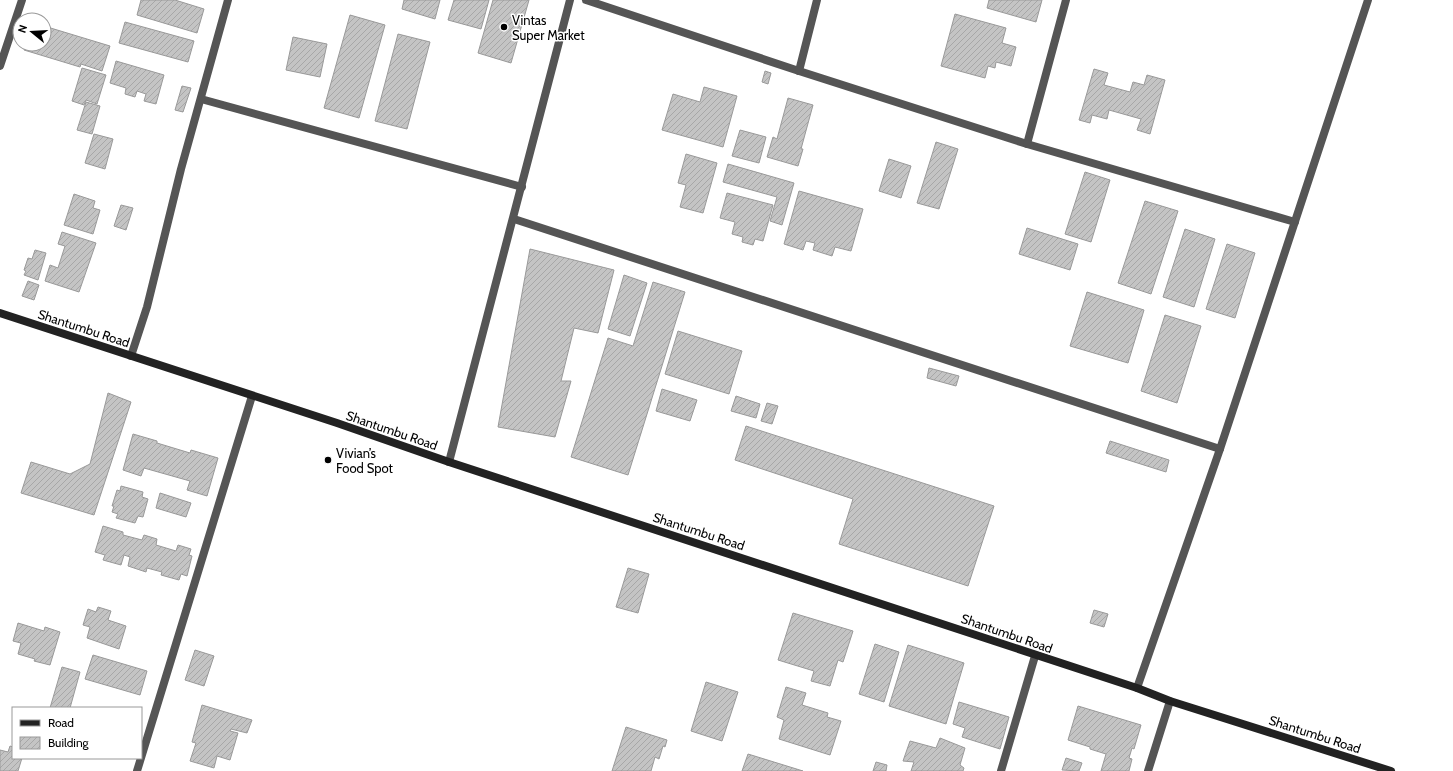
<svg xmlns="http://www.w3.org/2000/svg" width="1453" height="771" font-family="Cabin,sans-serif">
	<defs>
		<pattern id="building-hatch" width="6" height="6" patternUnits="userSpaceOnUse"><rect width="6" height="6" fill="#c4c4c4"/><path d="M-1 1l2-2M0 6l6-6M5 7l2-2" fill="none" stroke="#a7a7a7"/></pattern>
	</defs>
	<rect width="100%" height="100%" fill="#fff"/>
	<!-- building -->
	<g fill="url(#building-hatch)" stroke="#999">
		<polygon points="141,0 175,0 204,9 197,33 137,15"/>
		<polygon points="404,0 440,0 435,19 402,9"/>
		<polygon points="454,0 489,0 481,29 448,20"/>
		<polygon points="493,0 529,0 511,63 478,53"/>
		<polygon points="989,0 1042,0 1036,22 987,8"/>
		<polygon points="955,14 1006,28 1002,43 1016,47 1011,66 996,62 995,68 988,66 985,78 941,66"/>
		<polygon points="350,15 385,25 359,118 324,108"/>
		<polygon points="125,22 194,41 188,62 119,43"/>
		<polygon points="44,26 110,46 102,71 81,64 80,67 24,50 26,44 44,44"/>
		<polygon points="398,34 430,42 407,129 375,121"/>
		<polygon points="293,37 327,44 320,77 286,70"/>
		<polygon points="116,61 164,75 156,104 144,101 146,94 137,91 135,97 125,94 126,88 110,83"/>
		<polygon points="82,68 106,75 97,104 86,100 84,105 72,101"/>
		<polygon points="1094,69 1108,73 1104,85 1130,92 1133,82 1144,85 1147,75 1165,80 1150,134 1137,130 1141,119 1109,110 1107,119 1092,115 1090,123 1079,120"/>
		<polygon points="765,71 771,73 768,84 762,82"/>
		<polygon points="182,86 191,88 183,112 175,110"/>
		<polygon points="704,87 737,96 723,147 662,130 673,94 700,102"/>
		<polygon points="788,98 813,105 801,149 803,149 798,166 767,157 773,137 777,139"/>
		<polygon points="86,102 100,106 92,134 77,130"/>
		<polygon points="740,130 766,137 759,163 732,156"/>
		<polygon points="94,134 113,139 105,169 85,163"/>
		<polygon points="936,142 958,149 939,209 917,203"/>
		<polygon points="686,154 717,163 703,213 680,207 686,185 678,183"/>
		<polygon points="889,159 911,166 901,198 879,191"/>
		<polygon points="728,164 794,183 782,225 770,221 777,197 723,182"/>
		<polygon points="1085,172 1110,180 1091,242 1065,234"/>
		<polygon points="799,191 863,209 851,251 835,247 832,256 813,250 815,243 806,241 803,250 784,244"/>
		<polygon points="727,193 773,205 763,241 755,239 753,245 742,242 743,237 732,234 735,222 720,218"/>
		<polygon points="74,194 95,201 93,208 100,210 93,234 64,225"/>
		<polygon points="1145,201 1178,211 1151,294 1118,283"/>
		<polygon points="121,205 133,208 126,230 114,226"/>
		<polygon points="1027,228 1078,244 1070,270 1019,254"/>
		<polygon points="1185,229 1215,239 1194,307 1163,297"/>
		<polygon points="62,232 96,243 79,292 45,281 50,265 58,268 65,246 58,244"/>
		<polygon points="1227,244 1255,253 1235,318 1206,309"/>
		<polygon points="530,249 614,270 598,333 574,328 561,381 571,381 555,437 498,427"/>
		<polygon points="35,250 46,253 38,280 24,275 26,271 24,270 28,258 32,259"/>
		<polygon points="624,275 647,283 630,336 608,329"/>
		<polygon points="28,281 39,285 34,300 22,296"/>
		<polygon points="653,282 685,292 628,475 571,457 608,338 633,346"/>
		<polygon points="1087,292 1144,310 1128,363 1070,346"/>
		<polygon points="1165,315 1201,326 1177,403 1141,391"/>
		<polygon points="678,331 742,351 729,394 665,374"/>
		<polygon points="929,368 959,376 956,386 927,378"/>
		<polygon points="662,389 697,400 690,421 656,411"/>
		<polygon points="108,393 131,402 94,515 21,493 31,462 70,474 90,464"/>
		<polygon points="736,396 760,404 756,418 731,411"/>
		<polygon points="767,403 778,406 772,424 761,421"/>
		<polygon points="746,426 994,506 968,586 839,544 853,499 735,460"/>
		<polygon points="133,434 157,441 157,443 190,453 191,450 218,458 207,496 187,490 190,481 144,468 141,476 123,470"/>
		<polygon points="1110,441 1169,460 1166,472 1106,453"/>
		<polygon points="121,486 143,492 142,497 148,499 143,517 138,516 135,523 116,518 118,514 112,512 114,506 112,506 117,490 120,491"/>
		<polygon points="160,493 191,503 186,517 156,508"/>
		<polygon points="103,526 123,532 123,535 142,540 144,535 157,539 156,545 176,551 178,545 191,549 189,555 192,556 187,576 181,574 179,580 161,575 162,572 147,568 146,572 128,566 130,557 124,555 121,565 103,560 105,555 95,552"/>
		<polygon points="628,568 649,574 638,613 616,607"/>
		<polygon points="98,607 111,611 108,620 126,626 119,649 87,638 90,627 83,625 88,609 96,612"/>
		<polygon points="1094,610 1108,614 1104,627 1090,623"/>
		<polygon points="793,613 853,631 843,662 838,660 830,686 811,681 814,671 778,660"/>
		<polygon points="18,623 44,631 45,627 60,632 50,665 34,661 35,659 18,654 21,643 13,641"/>
		<polygon points="875,644 899,652 884,702 859,694"/>
		<polygon points="908,645 964,663 946,724 889,706"/>
		<polygon points="195,650 214,656 204,686 185,680"/>
		<polygon points="93,655 147,671 140,695 85,679"/>
		<polygon points="62,667 80,672 70,708 50,708"/>
		<polygon points="706,682 738,692 722,741 691,731"/>
		<polygon points="786,687 806,693 802,705 828,713 827,717 841,721 830,755 779,739 784,720 777,717"/>
		<polygon points="959,702 1009,717 1000,749 962,737 965,728 953,724"/>
		<polygon points="202,705 252,720 247,733 231,729 230,731 238,733 230,760 217,756 214,768 190,761 196,743 192,742"/>
		<polygon points="1078,706 1141,725 1134,749 1132,748 1129,758 1132,759 1129,771 1101,771 1106,754 1090,749 1090,747 1068,740"/>
		<polygon points="626,727 667,740 665,747 663,746 659,759 655,757 651,771 612,771"/>
		<polygon points="940,738 965,748 960,765 964,768 963,771 911,771 914,762 903,761 910,741 936,748"/>
		<polygon points="10,746 13,747 13,758 22,758 18,771 0,771 0,750 8,752"/>
		<polygon points="748,754 803,771 742,771"/>
		<polygon points="1066,758 1082,763 1079,771 1062,770"/>
		<polygon points="876,762 887,765 886,771 873,771"/>
	</g>
	<g fill="none" stroke-linecap="round" stroke-linejoin="round">
		<!-- street -->
		<g stroke="#555" stroke-width="8">
			<polyline points="586,0 799,71 1027,144 1295,222"/>
			<polyline points="0,66 22,0"/>
			<polyline points="799,71 817,0"/>
			<polyline points="201,99 522,187"/>
			<polyline points="1027,144 1066,0"/>
			<polyline points="514,219 1220,449"/>
			<polyline points="131,356 147,307 181,169 228,0"/>
			<polyline points="449,462 570,0"/>
			<polyline points="1137,688 1220,449 1368,0"/>
			<polyline points="137,771 252,396"/>
			<polyline points="1001,771 1035,656"/>
			<polyline points="1148,771 1170,701"/>
		</g>
		<!-- secondary -->
		<polyline stroke="#222" stroke-width="8" points="0,313 337,423 449,462 1137,688 1170,701 1391,771"/>
	</g>
	<!-- markers -->
	<g fill="#000" stroke="#fff" stroke-width="1.5">
		<circle cx="504" cy="27" r="4"/>
		<circle cx="328" cy="460" r="4"/>
	</g>
	<g text-anchor="middle" dominant-baseline="central" stroke-width="3" stroke-linejoin="round" paint-order="stroke">
		<!-- poi labels -->
		<g font-size="13" fill="#000" stroke="#fff" text-anchor="start">
			<text x="512" y="20">Vintas<tspan x="512" dy="15">Super Market</tspan></text>
			<text x="336" y="453">Vivian’s<tspan x="336" dy="15">Food Spot</tspan></text>
		</g>
		<!-- street labels -->
		<g font-size="13" fill="#000" stroke="#fff">
			<text transform="translate(84 328) rotate(18)">Shantumbu Road</text>
			<text transform="translate(392 430) rotate(19)">Shantumbu Road</text>
			<text transform="translate(699 531) rotate(18)">Shantumbu Road</text>
			<text transform="translate(1007 633) rotate(19)">Shantumbu Road</text>
			<text transform="translate(1315 734) rotate(18)">Shantumbu Road</text>
		</g>
	</g>
	<!-- legend -->
	<rect x="12" y="707" width="130" height="52" fill="#ffffff" stroke="#999999"/>
	<rect x="20" y="720" width="20" height="6" fill="#222222" stroke="#999999"/>
	<text x="48" y="727" font-size="12" fill="#000000">Road</text>
	<rect x="20" y="737" width="20" height="12" fill="url(#building-hatch)" stroke="#999999"/>
	<text x="48" y="747" font-size="12" fill="#000000">Building</text>
	<!-- north arrow -->
	<g transform="translate(32 32) rotate(288)"><circle r="19" fill="#ffffff" stroke="#999999"/>
	<path d="M0-3L7 15L0 10L-7 15Z" fill="#000000"/>
	<text y="-6" font-size="11" font-weight="bold" text-anchor="middle" fill="#000000">N</text>
	</g>
</svg>
